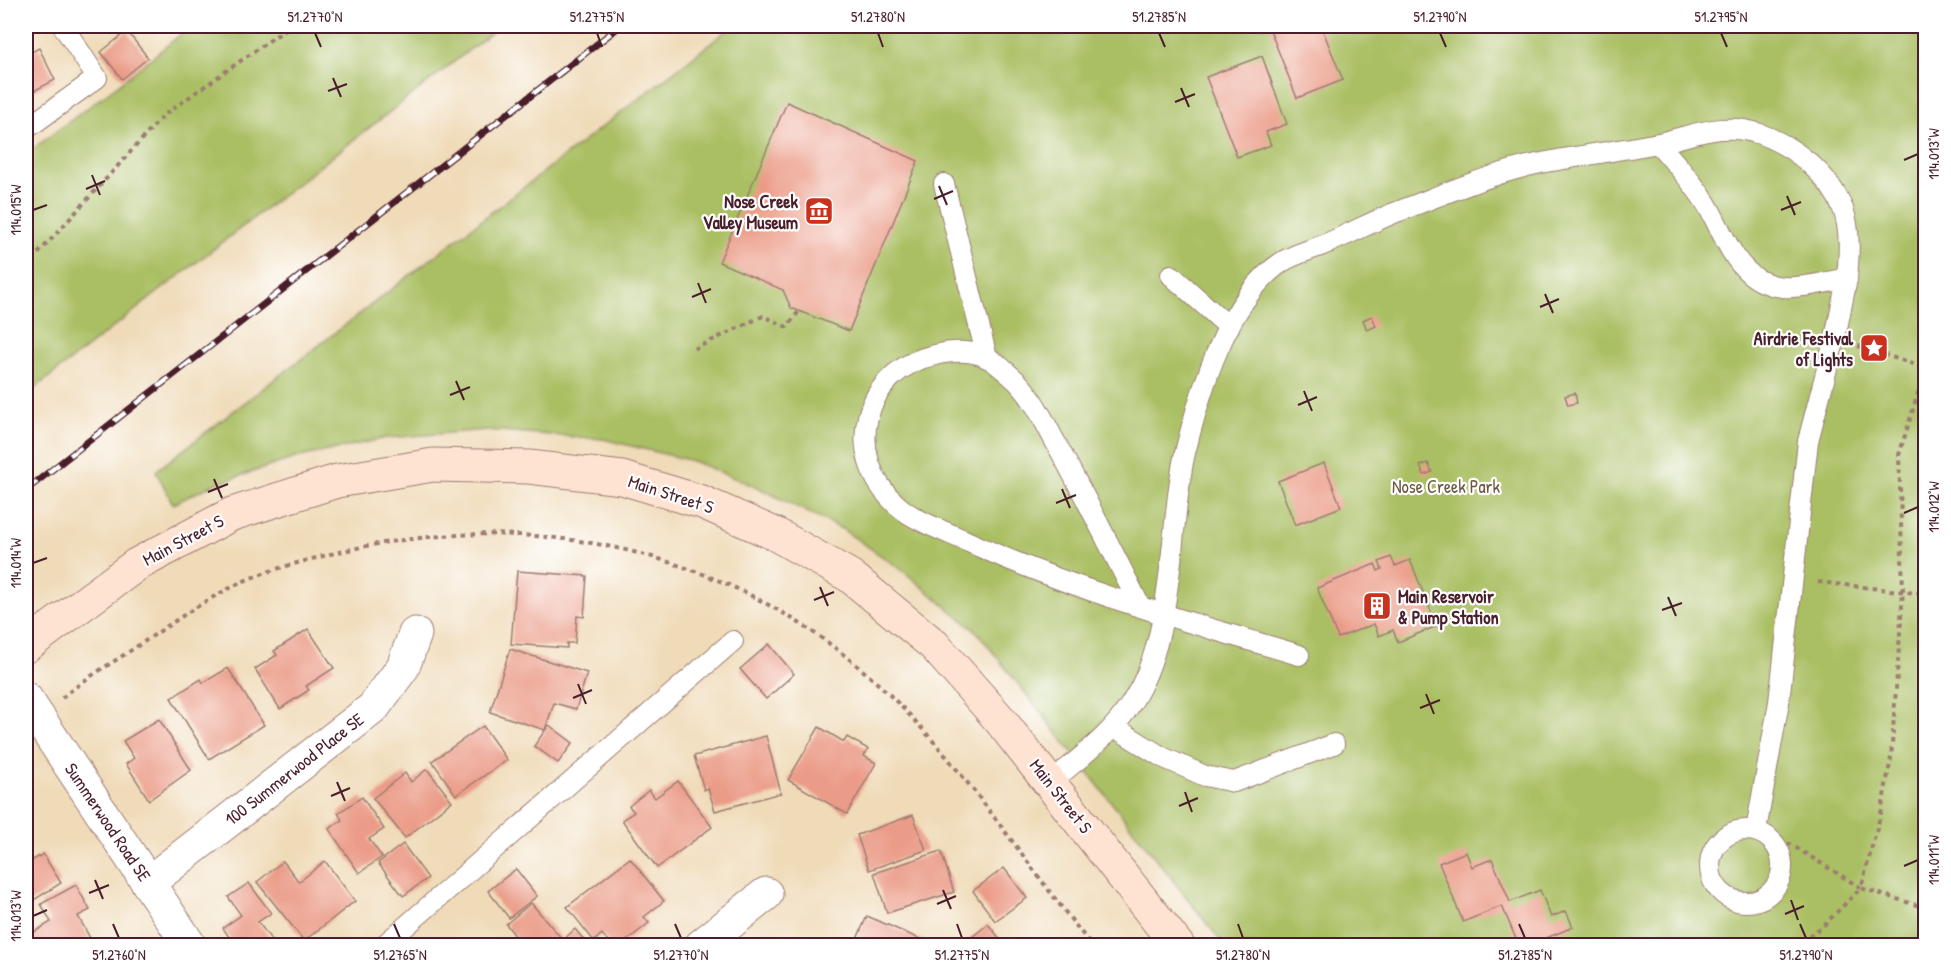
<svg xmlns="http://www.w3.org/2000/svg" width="1951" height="971" font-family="'Patrick Hand',sans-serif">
	<rect width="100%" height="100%" fill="#fff"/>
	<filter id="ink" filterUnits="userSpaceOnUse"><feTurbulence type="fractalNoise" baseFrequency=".0167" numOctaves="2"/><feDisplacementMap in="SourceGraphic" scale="12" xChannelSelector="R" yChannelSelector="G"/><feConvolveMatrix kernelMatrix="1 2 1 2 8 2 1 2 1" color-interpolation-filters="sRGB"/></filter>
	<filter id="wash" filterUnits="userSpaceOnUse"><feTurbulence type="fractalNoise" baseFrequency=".008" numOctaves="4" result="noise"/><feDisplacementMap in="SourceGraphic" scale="24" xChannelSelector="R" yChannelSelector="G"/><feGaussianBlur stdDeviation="1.35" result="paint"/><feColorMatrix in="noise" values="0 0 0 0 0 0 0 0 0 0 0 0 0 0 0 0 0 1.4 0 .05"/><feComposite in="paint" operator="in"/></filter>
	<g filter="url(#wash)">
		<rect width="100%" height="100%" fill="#f0dbb9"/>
		<!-- green -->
		<g fill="#aabf63" stroke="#7a6f47" stroke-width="1.5">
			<polygon points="191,26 500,26 26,395 26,154 118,85"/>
			<polygon points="733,26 1925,26 1925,945 1224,945 978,633 902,570 842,529 759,488 693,461 603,439 487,430 386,438 295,458 212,485 173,504 156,471"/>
		</g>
		<g id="blocks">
			<!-- building -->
			<g fill="#eb9c88">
				<polygon points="175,26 189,26 180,32"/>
				<polygon points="1282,26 1321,26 1343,80 1297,98 1270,30"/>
				<polygon points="127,31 148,58 122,79 101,52"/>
				<polygon points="39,48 55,80 26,95 26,55"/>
				<polygon points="1262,56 1287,124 1266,132 1271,145 1237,157 1206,77"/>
				<polygon points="787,102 918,161 849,331 791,308 783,290 719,262"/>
				<polygon points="1372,316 1376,326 1367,330 1363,320"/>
				<polygon points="1575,393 1577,403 1568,405 1565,396"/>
				<polygon points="1324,463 1341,507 1295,525 1278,481"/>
				<polygon points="1428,463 1432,472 1424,475 1420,466"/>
				<polygon points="1391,557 1395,566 1410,560 1437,626 1398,642 1393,630 1379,636 1374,624 1338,638 1317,588 1375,564 1378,571 1382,569 1379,562"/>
				<polygon points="517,571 587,576 584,617 577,616 575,643 567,643 567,648 511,644"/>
				<polygon points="308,629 334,668 306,686 309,690 280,709 255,669 277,655 274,651"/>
				<polygon points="769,644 794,674 766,699 740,669"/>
				<polygon points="510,649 587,673 576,709 554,703 545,730 490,712"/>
				<polygon points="228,668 264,725 209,759 171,698 201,679 203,683"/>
				<polygon points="159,719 191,770 149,800 126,764 134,758 123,741"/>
				<polygon points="549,725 573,743 558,763 534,746"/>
				<polygon points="483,726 507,760 456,795 432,761"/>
				<polygon points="819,727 844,742 847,737 868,749 864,756 876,763 847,814 788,780"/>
				<polygon points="766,736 781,793 715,811 708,788 704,790 694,756"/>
				<polygon points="427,769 452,801 405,838 373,798 405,773 411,782"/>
				<polygon points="678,781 712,827 657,868 622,820 634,812 629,806 649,790 655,798"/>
				<polygon points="362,797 384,829 369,839 382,857 359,873 329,829 342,820 338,813"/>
				<polygon points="913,815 926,850 869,870 857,835"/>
				<polygon points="403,844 428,878 403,896 378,863"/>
				<polygon points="941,851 954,892 887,913 874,873"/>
				<polygon points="1466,852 1472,867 1492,859 1510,902 1540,890 1551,917 1566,911 1573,927 1527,946 1519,946 1502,906 1463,922 1439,863"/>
				<polygon points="43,854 61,883 26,905 26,864"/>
				<polygon points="630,858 664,901 644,917 649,923 620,946 612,946 602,934 594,941 567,907"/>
				<polygon points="283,861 299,882 325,861 355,901 304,941 257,882"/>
				<polygon points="1004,868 1027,898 995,921 973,891"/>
				<polygon points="516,869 537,896 509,918 488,891"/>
				<polygon points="249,883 271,913 258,922 276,946 235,946 223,928 241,915 228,897"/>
				<polygon points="76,885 90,910 78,916 90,938 77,946 26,946 26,937 51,922 41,904"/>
				<polygon points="531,903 563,940 575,929 589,946 523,946 506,924"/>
				<polygon points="867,916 936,946 854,946"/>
				<polygon points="988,924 1006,946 961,946"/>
			</g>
		</g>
	</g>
	<g filter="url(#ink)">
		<use href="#blocks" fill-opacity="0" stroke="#9d7d72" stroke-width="1.5"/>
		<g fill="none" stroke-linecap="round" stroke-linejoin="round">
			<!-- lane casing -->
			<g stroke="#9d7d72" stroke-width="22">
				<g id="lane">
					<polyline points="26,129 97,78 63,26"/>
					<polyline points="944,184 987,358"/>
					<polyline points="1171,275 1229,327"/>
					<path d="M1140 606C1113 552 1086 498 1057 445 1044 422 1032 393 1011 376 1004 370 996 362 988 358 972 350 952 351 935 355 863 370 841 455 897 505 916 522 947 532 971 543 1076 591 1188 622 1299 655"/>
					<polyline points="1114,727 1162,757 1205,776 1234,782 1334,744"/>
					<path d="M1050 783C1079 758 1112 735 1132 702 1159 660 1165 609 1171 561 1175 526 1177 488 1185 453 1200 391 1227 299 1282 262 1296 253 1315 249 1330 242 1351 233 1372 222 1394 213 1445 194 1498 170 1552 161 1586 155 1620 150 1653 144 1691 137 1721 120 1760 134 1794 146 1829 174 1843 209 1851 231 1849 256 1847 279 1827 281 1803 289 1783 287 1735 283 1726 234 1704 200 1691 180 1674 162 1658 143"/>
					<circle cx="1746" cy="866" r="36"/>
					<polyline points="1756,830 1779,702 1808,441 1835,338 1847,279"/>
					<polyline points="383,946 733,641"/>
				</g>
			</g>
			<!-- street casing -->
			<g stroke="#9d7d72" stroke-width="35">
				<g id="street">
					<polyline points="26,699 190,946"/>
					<polyline points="148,883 373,708 403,667 415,634"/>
					<polyline points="701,946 766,894"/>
				</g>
			</g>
			<!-- secondary casing -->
			<g stroke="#9d7d72" stroke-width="35">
				<polyline id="secondary" points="26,646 136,565 232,514 337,481 433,465 529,467 622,478 702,502 775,534 850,576 934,645 1000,720 1178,946"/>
			</g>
			<!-- path -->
			<g stroke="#9d7d72" stroke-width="4" stroke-dasharray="4.5 4.5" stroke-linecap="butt">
				<polyline points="26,267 164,115 290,26"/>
				<polyline points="1858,346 1925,368"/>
				<polyline points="694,349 763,316 787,327 799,311"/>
				<polyline points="1818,582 1926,594"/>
				<path d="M62 698C85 678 114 662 139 645 168 626 197 605 228 589 258 572 294 564 327 555 516 506 718 543 867 674 953 749 1020 857 1092 946"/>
				<polyline points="1779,841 1790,844 1861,888 1881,813 1891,758 1903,591 1899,455 1926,367"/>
				<polyline points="1794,946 1822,927 1861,888 1926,908"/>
			</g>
			<!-- lane -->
			<use href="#lane" stroke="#fff" stroke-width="20"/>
			<!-- street -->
			<use href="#street" stroke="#fff" stroke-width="33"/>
			<!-- secondary -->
			<use href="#secondary" stroke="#fee3d2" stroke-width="33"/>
			<!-- rail casing -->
			<g stroke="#4a1f2b" stroke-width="7">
				<polyline id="rail" points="26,490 620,26"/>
			</g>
			<!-- rail -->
			<use href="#rail" stroke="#fff" stroke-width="4.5" stroke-dasharray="14" stroke-linecap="butt"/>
		</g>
	</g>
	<!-- ticks -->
	<path fill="none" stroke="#4a1f2b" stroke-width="2" d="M315 33 321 47M597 33 602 47M878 33 883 47M1159 33 1165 47M1440 33 1446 47M1721 33 1727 47M333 78 341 97M1181 88 1189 107M328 91 347 84M1175 102 1195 94M1904 160 1918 154M92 175 100 195M939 186 947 205M86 189 105 181M1787 196 1795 215M934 199 953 191M33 210 47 205M1781 210 1801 202M698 283 706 303M1545 294 1553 313M692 297 711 289M1540 307 1559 299M456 381 464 400M1304 391 1312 411M450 395 470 387M1298 405 1317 397M214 479 222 498M1062 489 1070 508M208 492 228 484M1056 503 1076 495M1904 513 1918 507M33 563 47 558M820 587 828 606M1668 597 1676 616M814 600 834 592M1662 610 1682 603M578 684 586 704M1426 694 1434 714M573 698 592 690M1420 708 1440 700M337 782 345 801M1185 792 1192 812M331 796 350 788M1179 806 1198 798M1904 866 1918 860M95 880 103 899M943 890 951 909M89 893 109 885M1791 900 1798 920M937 904 956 896M1785 914 1804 906M33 916 47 910M113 924 119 938M394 924 400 938M675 924 681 938M957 924 962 938M1238 924 1243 938M1519 924 1525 938M1800 924 1806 938"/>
	<!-- icons -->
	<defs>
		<g id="museum-square" transform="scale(1.5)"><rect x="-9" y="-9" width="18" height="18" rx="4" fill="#c8321e" stroke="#fff"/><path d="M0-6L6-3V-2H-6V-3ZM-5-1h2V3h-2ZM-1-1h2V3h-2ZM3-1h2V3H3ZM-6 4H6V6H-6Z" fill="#fff"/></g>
		<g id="sight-square" transform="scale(1.5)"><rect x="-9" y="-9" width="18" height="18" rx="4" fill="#c8321e" stroke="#fff"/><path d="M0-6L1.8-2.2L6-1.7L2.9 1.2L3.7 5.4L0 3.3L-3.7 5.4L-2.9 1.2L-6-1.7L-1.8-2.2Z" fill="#fff"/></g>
		<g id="building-square" transform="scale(1.5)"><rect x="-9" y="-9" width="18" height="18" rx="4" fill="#c8321e" stroke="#fff"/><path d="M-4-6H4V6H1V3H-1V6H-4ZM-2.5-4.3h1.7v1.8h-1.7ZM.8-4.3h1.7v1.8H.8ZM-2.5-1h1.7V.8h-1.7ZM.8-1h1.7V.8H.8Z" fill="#fff"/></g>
	</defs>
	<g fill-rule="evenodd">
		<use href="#museum-square" x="819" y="211"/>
		<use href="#sight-square" x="1874" y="348"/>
		<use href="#building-square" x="1377" y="606"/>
	</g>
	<g text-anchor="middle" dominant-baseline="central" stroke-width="4.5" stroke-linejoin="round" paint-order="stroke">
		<!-- poi labels -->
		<g font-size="18" font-weight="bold" fill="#4a1f2b" stroke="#fff" text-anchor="end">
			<text x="798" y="201">Nose Creek<tspan x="798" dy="21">Valley Museum</tspan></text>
			<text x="1853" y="338">Airdrie Festival<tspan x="1853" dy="21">of Lights</tspan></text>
			<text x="1398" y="596" text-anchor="start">Main Reservoir<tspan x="1398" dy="21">&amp; Pump Station</tspan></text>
		</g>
		<!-- park labels -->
		<g font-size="18" fill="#6c573f" stroke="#fff">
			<text x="1446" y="486">Nose Creek Park</text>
		</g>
		<!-- street labels -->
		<g font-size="18" fill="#4a1f2b" stroke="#fff">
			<text transform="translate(671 494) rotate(18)">Main Street S</text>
			<text transform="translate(183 540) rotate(-28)">Main Street S</text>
			<text transform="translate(294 769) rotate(-38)">100 Summerwood Place SE</text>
			<text transform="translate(1061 796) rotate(52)">Main Street S</text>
			<text transform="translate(108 822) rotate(56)">Summerwood Road SE</text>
		</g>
	</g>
	<!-- margin -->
	<rect width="1951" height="971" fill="none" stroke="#fff" stroke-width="66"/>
	<rect x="33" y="33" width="1885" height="905" fill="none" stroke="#4a1f2b" stroke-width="2"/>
	<g font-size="15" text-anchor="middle" fill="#4a1f2b">
		<text x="315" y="22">51.2770°N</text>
		<text x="597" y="22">51.2775°N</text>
		<text x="878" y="22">51.2780°N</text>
		<text x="1159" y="22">51.2785°N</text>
		<text x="1440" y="22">51.2790°N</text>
		<text x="1721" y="22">51.2795°N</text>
		<text transform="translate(1934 154) rotate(-90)" y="5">114.013°W</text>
		<text transform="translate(16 210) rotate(-90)" y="5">114.015°W</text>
		<text transform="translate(1934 507) rotate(-90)" y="5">114.012°W</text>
		<text transform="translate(16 563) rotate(-90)" y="5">114.014°W</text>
		<text transform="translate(1934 860) rotate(-90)" y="5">114.011°W</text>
		<text transform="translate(16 916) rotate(-90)" y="5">114.013°W</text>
		<text x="119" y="960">51.2760°N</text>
		<text x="400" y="960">51.2765°N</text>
		<text x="681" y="960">51.2770°N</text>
		<text x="962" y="960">51.2775°N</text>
		<text x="1243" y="960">51.2780°N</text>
		<text x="1525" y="960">51.2785°N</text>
		<text x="1806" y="960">51.2790°N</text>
	</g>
</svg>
